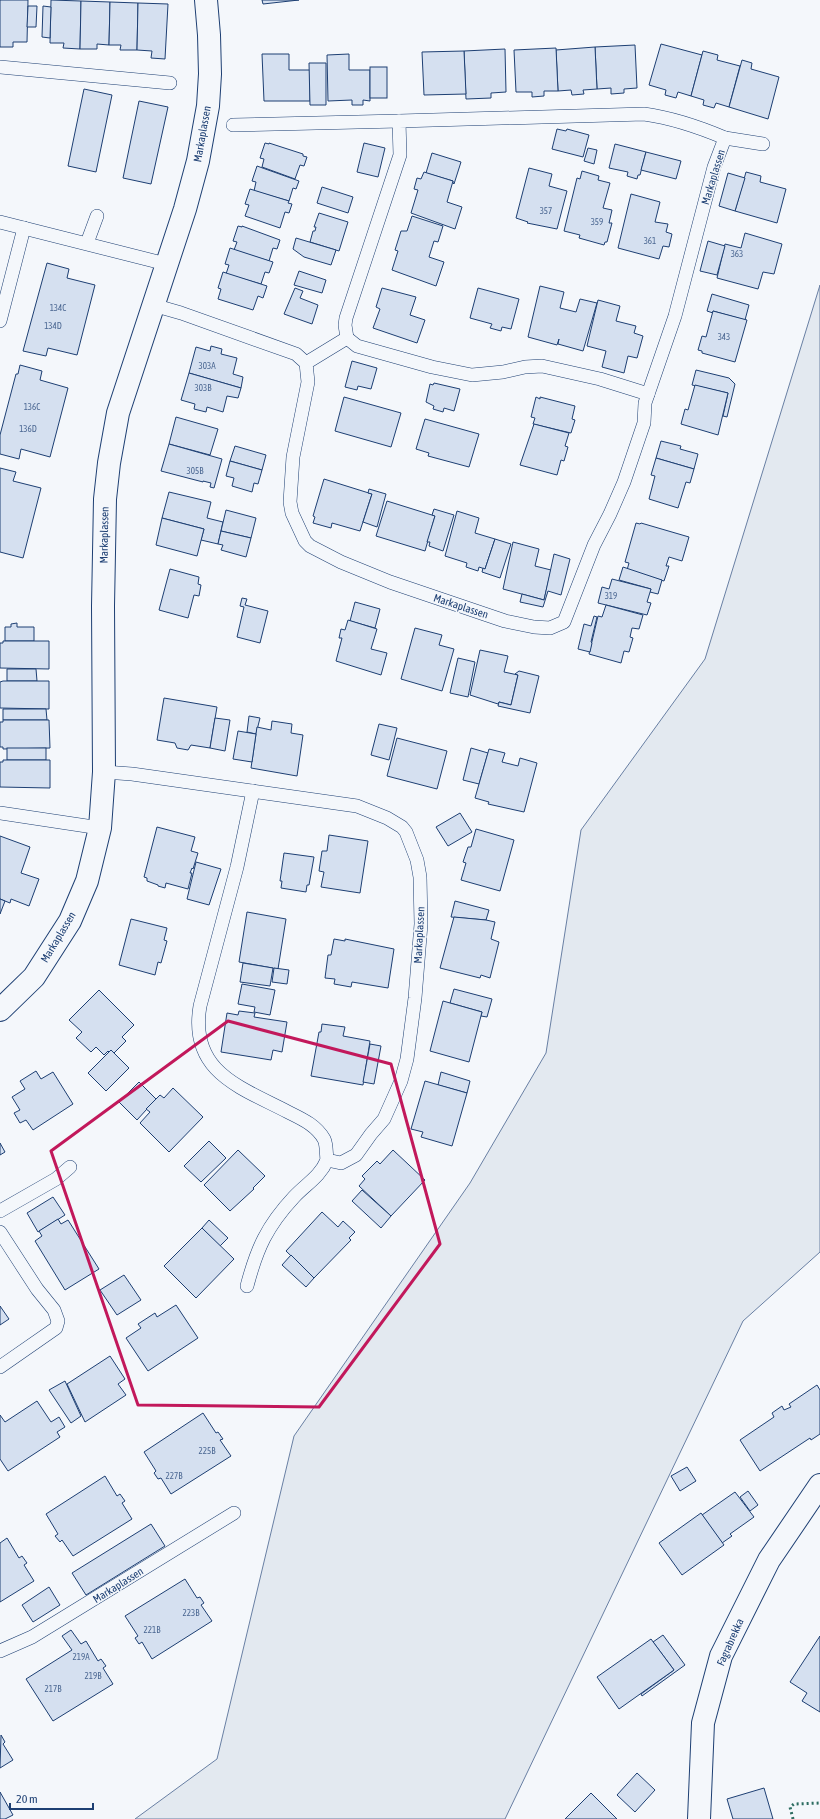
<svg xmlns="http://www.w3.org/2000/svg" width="820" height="1819" font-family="'Asap Condensed',sans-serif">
	<rect width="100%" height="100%" fill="#f4f7fb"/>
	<!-- green -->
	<polygon fill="#e3e9f0" stroke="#687fa3" points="820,285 820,1252 743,1321 505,1819 135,1819 217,1759 294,1436 470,1183 546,1053 581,830 705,659"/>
	<!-- building -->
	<g fill="#d5e0f0" stroke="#1d3f73">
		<polygon points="0,0 28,0 27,42 13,42 13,47 0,47"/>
		<polygon points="51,0 81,1 80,49 63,48 64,43 50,43"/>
		<polygon points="262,0 299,0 263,4"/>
		<polygon points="81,1 110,2 109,45 97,44 97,49 80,49"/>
		<polygon points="110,2 138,3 137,50 120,50 121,45 109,45"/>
		<polygon points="138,3 168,4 165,59 151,58 152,51 137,50"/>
		<polygon points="28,6 37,6 36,27 27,27"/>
		<polygon points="43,6 51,7 50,38 42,37"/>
		<polygon points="661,44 702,55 691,96 678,92 676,98 665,95 666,90 649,85"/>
		<polygon points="635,45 637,88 624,89 624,93 611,94 611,88 597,89 595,47"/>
		<polygon points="595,47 597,89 583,90 584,94 572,95 571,90 558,91 556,50"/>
		<polygon points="556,48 558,91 544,91 544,96 532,97 532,92 516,92 514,50"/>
		<polygon points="505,49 506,92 491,93 491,98 466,99 464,51"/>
		<polygon points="464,51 466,94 424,95 422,52"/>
		<polygon points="703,51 718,55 717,60 740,66 729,107 716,103 714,108 703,105 704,100 691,96"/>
		<polygon points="262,54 289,54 289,70 310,70 310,101 264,101"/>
		<polygon points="349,54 349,70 370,70 370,101 363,100 363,105 352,105 352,100 328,101 327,55"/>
		<polygon points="742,60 752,63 751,69 779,77 768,119 729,107"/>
		<polygon points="309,63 326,63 326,105 310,105"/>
		<rect x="370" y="67" width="17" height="31"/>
		<polygon points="84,89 112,95 96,172 68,166"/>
		<polygon points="139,101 168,107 151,184 123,178"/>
		<polygon points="557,129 566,131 567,129 589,135 583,157 552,149"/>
		<polygon points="265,143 269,144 269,143 303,154 303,156 307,157 304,166 300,165 295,179 262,167 264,159 260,158"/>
		<polygon points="364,143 385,148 378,177 357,172"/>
		<polygon points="615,144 646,152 640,175 638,175 637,179 627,176 628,172 609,168"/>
		<polygon points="588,148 597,150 594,164 584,161"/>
		<polygon points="646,152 681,161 676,179 641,170"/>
		<polygon points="432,153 461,162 454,184 453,183 453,181 426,173"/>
		<polygon points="257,166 299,181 296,189 293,188 289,201 254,191 256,182 252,181"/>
		<polygon points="529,168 552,174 549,186 567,191 557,229 527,223 528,222 516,218"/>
		<polygon points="582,171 599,176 598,180 610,183 603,208 612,210 609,223 612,223 607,242 605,242 604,245 579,238 580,235 564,231 577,178 580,179"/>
		<polygon points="424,172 453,181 447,202 462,207 455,229 411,213 418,190 414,189 417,178 421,179"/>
		<polygon points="746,172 761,176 760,182 786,189 777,223 735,211"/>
		<polygon points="728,173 745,178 735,211 719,206"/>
		<polygon points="322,187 353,197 348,213 317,203"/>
		<polygon points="250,189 289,201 288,203 292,204 289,213 285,212 280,228 245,216 249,205 245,204"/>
		<polygon points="631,194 660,202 655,222 668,224 666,232 672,234 669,247 663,246 659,259 618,248"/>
		<polygon points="319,213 348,222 339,251 310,242 313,231 315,231 316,227 314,227"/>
		<polygon points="412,216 443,226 438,242 434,241 429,257 444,262 436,286 392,270 398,251 395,250 401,231 407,231"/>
		<polygon points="238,226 242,227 242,226 280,240 277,249 273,248 269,261 234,250 237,242 233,241"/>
		<polygon points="745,233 782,244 774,274 763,272 758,289 717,278 725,244 741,248"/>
		<polygon points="296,238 336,250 331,265 304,257 293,249"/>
		<polygon points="708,241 725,246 717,275 700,271"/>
		<polygon points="230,248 273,262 269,273 265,272 261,284 226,274 229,265 225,264"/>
		<polygon points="47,263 69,269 67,278 95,285 77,355 48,348 46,356 23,351"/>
		<polygon points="299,271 326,280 322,293 294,285"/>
		<polygon points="223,272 267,286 263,298 258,296 253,310 218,299 221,289 218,288"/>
		<polygon points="540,286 564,292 560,308 576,312 580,299 597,303 583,351 558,344 559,339 557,345 528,337"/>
		<polygon points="295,288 303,291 300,298 318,305 312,324 284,314"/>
		<polygon points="382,288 416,297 410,315 425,320 417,343 373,328 380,309 376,307"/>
		<polygon points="478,288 519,299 511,329 502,327 501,331 490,328 492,324 470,318"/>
		<polygon points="712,294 749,305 745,320 713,311 713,313 707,311"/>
		<polygon points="598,300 620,306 616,321 636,326 634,333 643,336 637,358 628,356 624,373 602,367 606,351 587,346"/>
		<polygon points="713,311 747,320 735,362 702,353 702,351 698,350 702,336 706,337"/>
		<polygon points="211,346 222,349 221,354 237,358 233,374 243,377 241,388 189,373 196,347 210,351"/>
		<polygon points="352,361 377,368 371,389 358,386 357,390 345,387"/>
		<polygon points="20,365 42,371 40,380 68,388 50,457 21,449 19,459 0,454 0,435 16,374 18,374"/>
		<polygon points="696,370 729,378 735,384 727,417 723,416 728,393 692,385"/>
		<polygon points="189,373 241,388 238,398 227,396 223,412 207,407 206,412 194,409 195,404 181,400"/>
		<polygon points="434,383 460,389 454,411 444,408 443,412 433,409 434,406 426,402 430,384 433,385"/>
		<polygon points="695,385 728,393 718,435 681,424 685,409 688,410"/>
		<polygon points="344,397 401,413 391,447 335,431"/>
		<polygon points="536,397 540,399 540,397 575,406 572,419 575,420 571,433 533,424 535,418 531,417"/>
		<polygon points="176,417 218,429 210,455 169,444"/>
		<polygon points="425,419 479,434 469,467 428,456 429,453 416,449"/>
		<polygon points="534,424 569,433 565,446 568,447 564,461 561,460 557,475 520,465"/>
		<polygon points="661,441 681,446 680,449 698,454 694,469 656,458"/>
		<polygon points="169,444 222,459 214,488 210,487 211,483 203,481 203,482 161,471"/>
		<polygon points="235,446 266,455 262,470 230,461"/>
		<polygon points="656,458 694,469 690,483 686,482 678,508 649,499 655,476 651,475"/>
		<polygon points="230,461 262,470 258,484 254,483 252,492 232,486 234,478 226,476"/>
		<polygon points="0,468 16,472 13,481 41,488 23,558 0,552"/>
		<polygon points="324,479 372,494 360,531 332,523 331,528 313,523 315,517 313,516"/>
		<polygon points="369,489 386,494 377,527 363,522 372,494 368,493"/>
		<polygon points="169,492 211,502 207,518 223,522 218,544 201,540 204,529 162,518"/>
		<polygon points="387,501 435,516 425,551 376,536"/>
		<polygon points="434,509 454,515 443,551 429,546 430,542 427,542 435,516 432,515"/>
		<polygon points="226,510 256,518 251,538 221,531"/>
		<polygon points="457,511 479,518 475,533 495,539 485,569 479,567 478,571 466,567 467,563 445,556"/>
		<polygon points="162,518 204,529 197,556 156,545"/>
		<polygon points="636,523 640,524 641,523 689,537 682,561 669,557 666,566 669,566 664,581 627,570 629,563 625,562"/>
		<polygon points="221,531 251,538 246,557 221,550 223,545 218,544"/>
		<polygon points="495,539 511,544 500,578 482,572 483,568 485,569"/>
		<polygon points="513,542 539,549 535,566 551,570 544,600 503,589"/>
		<polygon points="554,554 570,559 561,595 548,591 543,607 520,602 522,594 544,600"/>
		<polygon points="623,567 662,580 658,594 650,592 651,589 619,580"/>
		<polygon points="170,569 199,577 198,584 201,585 199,596 194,595 188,618 159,610"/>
		<polygon points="612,579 651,589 647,602 651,603 647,615 598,603 602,587 609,589"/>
		<polygon points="242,598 247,599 245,605 268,611 260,643 237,637 244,607 240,606"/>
		<polygon points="355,602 380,609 375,628 350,621"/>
		<polygon points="606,605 643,615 639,629 632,628 630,637 633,638 629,652 624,651 621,663 589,654 598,616 602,617"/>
		<polygon points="594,616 597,617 591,642 592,643 590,652 578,649 584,624 591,626"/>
		<polygon points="348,620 377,629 371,649 387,653 381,675 336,661 342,638 339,638 341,629 345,630"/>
		<polygon points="17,623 17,627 34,627 34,641 5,641 5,627 11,627 11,624"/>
		<polygon points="415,628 442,635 439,645 454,649 442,691 401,679"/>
		<polygon points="3,641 49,641 49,669 0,668 0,643 3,643"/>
		<polygon points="480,650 508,656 504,672 518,675 511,705 499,702 498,704 470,695"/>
		<polygon points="458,658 475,662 468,697 450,693"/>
		<polygon points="7,669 36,669 37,681 7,681"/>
		<polygon points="519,671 539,676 530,713 498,706 499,702 511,705 518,675 515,674"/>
		<polygon points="3,681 49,681 49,709 0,708 0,682"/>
		<polygon points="164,698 217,707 210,748 191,745 188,750 177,748 175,743 157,740"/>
		<polygon points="3,709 46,709 47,720 3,720"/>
		<polygon points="249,716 260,718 256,734 247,732"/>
		<polygon points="215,718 230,720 225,751 210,748"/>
		<polygon points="3,720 49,720 50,748 3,749 3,747 0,747 0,722 3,722"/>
		<polygon points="272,721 292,724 291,733 303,735 297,776 251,768 257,727 271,730"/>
		<polygon points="379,724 397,728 389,760 371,755"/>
		<polygon points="238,731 256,734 252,762 233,759"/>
		<polygon points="397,738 447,751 437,789 387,776"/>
		<rect x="7" y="748" width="39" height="12"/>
		<polygon points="471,748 488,753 479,784 463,780"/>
		<polygon points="489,749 505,753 502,762 518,766 520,758 537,763 524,812 488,804 489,802 475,798"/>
		<polygon points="3,760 50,760 50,788 0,787 0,762 3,762"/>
		<polygon points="460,813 472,832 448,846 436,827"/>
		<polygon points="157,827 195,837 191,851 198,853 193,869 192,868 190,873 192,873 188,889 166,883 165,888 158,886 158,885 147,881 147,878 144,877"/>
		<polygon points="476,829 514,840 500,891 461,880 466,863 463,862 468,847 471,847"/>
		<polygon points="329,835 368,841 360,893 321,887 324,872 319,871 322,851 327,851"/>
		<polygon points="0,836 30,847 21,873 39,879 29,906 11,899 10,903 0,899"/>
		<polygon points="284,853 314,857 309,885 307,885 306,892 281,888 282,881 280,881"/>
		<polygon points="196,862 221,869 209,905 187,899"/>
		<polygon points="0,899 5,901 0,914"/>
		<polygon points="455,901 489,910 486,920 451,917"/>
		<polygon points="247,912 286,919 278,969 239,962"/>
		<polygon points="454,917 486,920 495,922 491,939 499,942 490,978 481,975 480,978 440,968"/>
		<polygon points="131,919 167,928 164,940 167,941 161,963 158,962 155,975 119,965"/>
		<polygon points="334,939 345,941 345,939 394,949 388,988 352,982 351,987 334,984 335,979 325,978 328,955 331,955"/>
		<polygon points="243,963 273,968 270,986 240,982"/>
		<polygon points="274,968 289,970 287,984 272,982"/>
		<polygon points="242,984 275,990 270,1015 254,1012 255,1007 238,1004"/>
		<polygon points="454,989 492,999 487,1017 481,1016 482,1012 450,1003"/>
		<polygon points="99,990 134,1025 122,1037 126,1041 114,1053 111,1050 109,1052 108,1051 104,1055 96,1047 91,1052 76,1038 82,1032 69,1020"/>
		<polygon points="443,1001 482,1012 469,1062 430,1051"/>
		<polygon points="239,1011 255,1013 254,1017 287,1022 282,1052 273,1050 271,1060 221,1052 227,1013 238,1015"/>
		<polygon points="322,1024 345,1027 343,1036 370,1041 363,1085 311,1076 319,1032 321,1032"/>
		<polygon points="370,1044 381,1046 374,1084 363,1082"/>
		<polygon points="111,1050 129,1068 106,1091 88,1073"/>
		<polygon points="36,1071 41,1079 53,1072 73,1104 33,1130 26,1120 20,1123 14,1113 20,1110 12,1097 25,1089 20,1081"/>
		<polygon points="441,1072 470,1081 467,1093 438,1085"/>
		<polygon points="425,1081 467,1093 452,1146 421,1137 423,1132 411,1129"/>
		<polygon points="139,1082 156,1099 137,1120 119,1102"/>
		<polygon points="173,1088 203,1117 169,1152 140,1123 150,1112 146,1109 160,1095 164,1098"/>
		<polygon points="209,1141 226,1158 201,1182 184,1166"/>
		<polygon points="0,1143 5,1152 0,1155"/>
		<polygon points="238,1150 265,1176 253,1188 254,1189 230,1211 204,1185"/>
		<polygon points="393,1150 425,1180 391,1216 359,1186 365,1179 362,1176 377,1161 380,1164"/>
		<polygon points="362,1190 391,1216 381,1228 352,1201"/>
		<polygon points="53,1197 65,1215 38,1232 27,1213"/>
		<polygon points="322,1212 338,1227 343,1221 355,1232 349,1238 351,1240 314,1278 286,1251"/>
		<polygon points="58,1219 61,1224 68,1220 99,1269 65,1290 35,1241 42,1236 39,1231"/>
		<polygon points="209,1220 228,1238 220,1246 202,1228"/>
		<polygon points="202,1228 234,1259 196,1298 164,1266"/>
		<polygon points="291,1255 314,1278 306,1287 282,1265"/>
		<polygon points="124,1275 141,1300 117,1315 100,1290"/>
		<polygon points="176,1305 198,1338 148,1371 126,1338 141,1328 138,1324 155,1313 157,1317"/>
		<polygon points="0,1306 9,1319 0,1325"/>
		<polygon points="110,1356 125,1379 118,1384 126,1395 85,1422 67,1384"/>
		<polygon points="65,1381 81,1416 71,1423 49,1390"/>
		<polygon points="817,1385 820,1390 820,1434 811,1440 810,1438 760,1471 740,1440 774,1417 772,1413 782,1406 784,1410 791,1407 789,1404"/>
		<polygon points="37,1401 51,1422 59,1417 65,1427 57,1432 60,1437 8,1471 0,1459 0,1415 5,1422"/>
		<polygon points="203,1413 216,1433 218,1432 223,1439 220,1440 231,1456 171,1494 161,1478 158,1479 154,1473 156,1471 144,1452"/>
		<polygon points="687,1467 696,1481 680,1491 671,1476"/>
		<polygon points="105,1476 117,1496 120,1494 125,1501 122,1503 132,1519 73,1556 62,1540 60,1542 55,1536 58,1534 46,1514"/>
		<polygon points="748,1491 758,1505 750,1511 740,1497"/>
		<polygon points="735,1492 754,1517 730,1534 732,1536 722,1543 702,1515"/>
		<polygon points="701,1513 724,1545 682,1575 659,1543"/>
		<polygon points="151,1524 165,1546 86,1595 72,1573"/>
		<polygon points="7,1538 19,1558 22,1556 27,1563 24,1565 34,1581 0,1602 0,1543"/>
		<polygon points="185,1579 197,1598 200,1597 204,1603 201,1605 212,1621 152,1659 142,1642 139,1644 135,1638 138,1636 125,1616"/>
		<polygon points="49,1587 60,1605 33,1622 22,1605"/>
		<polygon points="71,1630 81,1644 86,1641 98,1661 101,1659 106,1666 103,1668 113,1684 53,1721 26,1679 72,1650 62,1636"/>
		<polygon points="663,1635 685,1665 642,1696 641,1694 674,1670 653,1642"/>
		<polygon points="820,1636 820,1712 802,1701 807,1693 790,1682"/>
		<polygon points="651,1639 674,1670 619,1709 597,1677"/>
		<polygon points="1,1735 5,1742 3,1744 13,1760 0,1768"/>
		<polygon points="637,1773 655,1790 635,1812 617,1795"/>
		<polygon points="764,1788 773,1819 733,1819 727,1799"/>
		<polygon points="0,1792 13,1815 5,1819 0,1819"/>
		<polygon points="591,1793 617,1819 565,1819"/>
	</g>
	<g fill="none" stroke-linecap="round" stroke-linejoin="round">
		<!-- service casing -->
		<g stroke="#1d3f73" stroke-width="14">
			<g id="service">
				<polyline points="0,67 170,83"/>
				<polyline points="233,125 399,121"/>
				<polyline points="725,138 763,144"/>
				<polyline points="0,222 166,264"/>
				<polyline points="87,243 97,216"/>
				<path d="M153 305 181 313 296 354 306 363 308 382 293 457 290 502 292 513 305 541 310 546 341 562 390 582 505 621 534 627 550 628 564 622 594 545 610 514 624 482 644 423 645 403 675 316 714 167 725 138C699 127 673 118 644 114L399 121 400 155 346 318 345 325 347 338 306 363"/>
				<polyline points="0,321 24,228"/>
				<polyline points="347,338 357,346 432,367 472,375 503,372 525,367 542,366 600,379 648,394"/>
				<polyline points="104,772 132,774 357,806 387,818 402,827 406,832 417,860 420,877 421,924 415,998 407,1059 401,1081 384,1119 371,1134 356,1155 341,1163 327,1160"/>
				<polyline points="0,813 100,828"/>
				<polyline points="0,1211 56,1179 70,1167"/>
				<polyline points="0,1232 37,1289 54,1310 58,1321 56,1328 0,1367"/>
				<path d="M247 1286C257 1248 267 1226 294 1197 306 1184 320 1177 327 1160 326 1154 327 1145 324 1139 316 1125 302 1119 288 1112 240 1087 189 1072 200 1006L237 867 253 791"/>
				<polyline points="0,1651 32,1637 234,1513"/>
			</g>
		</g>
		<!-- minor casing -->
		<g stroke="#1d3f73" stroke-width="24">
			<polyline id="minor" points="699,1819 703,1723 721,1656 769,1560 820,1485"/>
		</g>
		<!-- tertiary casing -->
		<g stroke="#1d3f73" stroke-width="24">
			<polyline id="tertiary" points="0,1010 34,977 70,921 87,881 100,828 104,772 103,606 105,499 109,463 118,413 185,209 198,161 208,106 210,74 209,35 206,0"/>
		</g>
		<!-- service -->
		<use href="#service" stroke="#f4f7fb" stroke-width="13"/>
		<!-- minor -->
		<use href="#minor" stroke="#f4f7fb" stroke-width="22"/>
		<!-- tertiary -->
		<use href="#tertiary" stroke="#f4f7fb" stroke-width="22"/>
		<!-- hedge -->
		<polyline stroke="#2c6c60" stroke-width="3" stroke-dasharray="2 3" stroke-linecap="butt" points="793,1819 790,1807 794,1804 820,1803"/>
	</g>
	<!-- marked area -->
	<path fill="none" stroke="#c2185b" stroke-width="3" stroke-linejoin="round" d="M228 1021 391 1064 440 1244 319 1407 138 1405 51 1151Z"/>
	<g text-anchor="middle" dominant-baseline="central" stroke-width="3" stroke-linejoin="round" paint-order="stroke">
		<!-- number labels -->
		<g font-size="9" fill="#4b6792">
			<text x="546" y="211">357</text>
			<text x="597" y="222">359</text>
			<text x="650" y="241">361</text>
			<text x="737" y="254">363</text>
			<text x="58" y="308">134C</text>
			<text x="53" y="326">134D</text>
			<text x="724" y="337">343</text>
			<text x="207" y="366">303A</text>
			<text x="203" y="388">303B</text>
			<text x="32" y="407">136C</text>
			<text x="28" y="429">136D</text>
			<text x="195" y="471">305B</text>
			<text x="611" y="596">319</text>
			<text x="207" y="1451">225B</text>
			<text x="174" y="1476">227B</text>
			<text x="191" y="1613">223B</text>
			<text x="152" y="1630">221B</text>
			<text x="81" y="1657">219A</text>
			<text x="93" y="1676">219B</text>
			<text x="53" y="1689">217B</text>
		</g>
		<!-- street labels -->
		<g font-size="11" fill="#1d3f73" stroke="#f4f7fb">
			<text transform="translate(202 134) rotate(-80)">Markaplassen</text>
			<text transform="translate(713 177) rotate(-73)">Markaplassen</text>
			<text transform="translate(104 535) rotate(-89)">Markaplassen</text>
			<text transform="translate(461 606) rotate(18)">Markaplassen</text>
			<text transform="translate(419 935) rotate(-87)">Markaplassen</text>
			<text transform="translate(58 937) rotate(-59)">Markaplassen</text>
			<text transform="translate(118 1585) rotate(-32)">Markaplassen</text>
			<text transform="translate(730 1642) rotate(-66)">Fagrabrekka</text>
		</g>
	</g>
	<!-- scale -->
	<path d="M10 1803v6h83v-6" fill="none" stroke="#1d3f73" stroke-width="2"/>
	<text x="16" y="1803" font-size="12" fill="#1d3f73" stroke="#f4f7fb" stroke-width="3" paint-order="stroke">20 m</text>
</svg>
